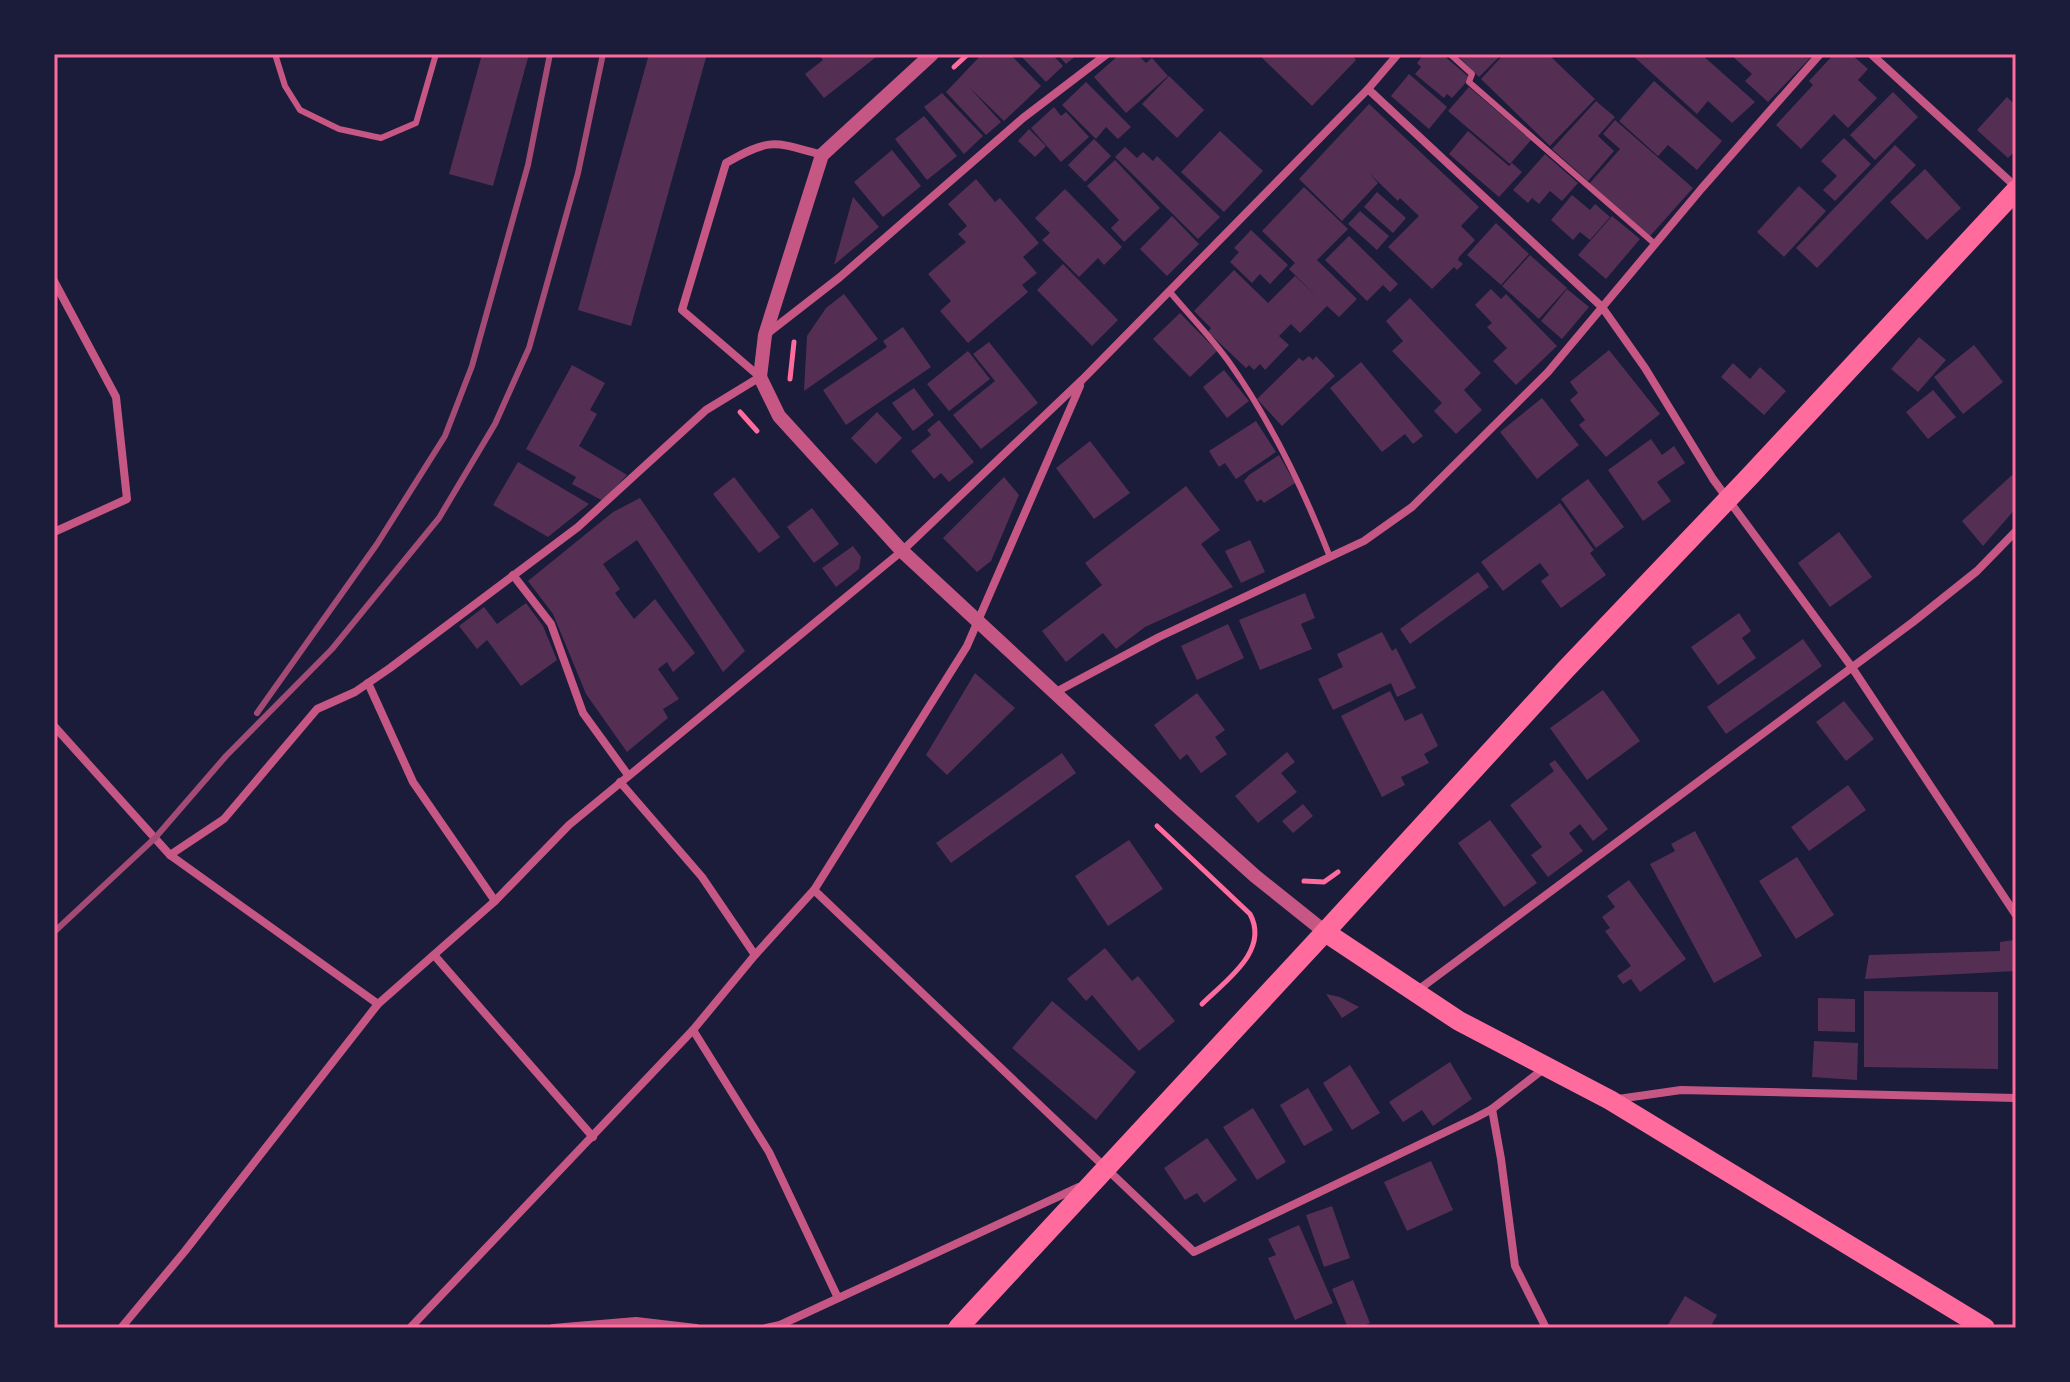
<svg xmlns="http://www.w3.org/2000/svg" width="2070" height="1382" font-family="'Golos Text',sans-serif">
	<rect width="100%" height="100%" fill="#1b1b3a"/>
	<!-- building -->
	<g fill="#542f53">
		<polygon points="482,54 529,54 493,186 449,174"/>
		<polygon points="649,54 707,54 631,326 578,310"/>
		<polygon points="818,54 874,54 876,57 824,98 805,74 823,60"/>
		<polygon points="982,54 1010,54 1041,86 1004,121 969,87 1001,122 986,135 946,92"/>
		<polygon points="1019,54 1052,54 1063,66 1046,82"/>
		<polygon points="1057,54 1078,54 1066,64"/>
		<polygon points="1120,54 1137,54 1146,63 1152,58 1168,76 1126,113 1094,77"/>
		<polygon points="1258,54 1351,54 1356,60 1312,106"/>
		<polygon points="1424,54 1442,54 1470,78 1452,98 1447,94 1444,98 1415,74 1421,67 1417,63"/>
		<polygon points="1456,54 1502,54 1479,77"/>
		<polygon points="1504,54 1548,54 1595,99 1550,146 1481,79"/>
		<polygon points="1631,54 1701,54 1755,102 1732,123 1708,101 1697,114"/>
		<polygon points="1730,54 1814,54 1768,102 1745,81 1752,74"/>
		<polygon points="1834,54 1851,54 1868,69 1858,80 1877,98 1848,128 1834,114 1801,149 1776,125 1813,85 1809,81"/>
		<polygon points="1409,74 1447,107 1429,129 1391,96"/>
		<polygon points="1169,76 1204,110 1177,138 1142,104"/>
		<polygon points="1654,81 1722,141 1697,170 1668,145 1658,156 1619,121"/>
		<polygon points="1086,82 1131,127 1118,139 1106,127 1096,139 1062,105"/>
		<polygon points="1469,87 1531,140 1510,164 1448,111"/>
		<polygon points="1893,92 1918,117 1875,160 1850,135"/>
		<polygon points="942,93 983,136 964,154 924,107"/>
		<polygon points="2007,97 2016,106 2016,150 2008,158 1977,130"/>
		<polygon points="1596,101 1615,117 1598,136 1614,151 1588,181 1552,149"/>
		<polygon points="1369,104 1479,207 1461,226 1475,240 1459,257 1458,260 1463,264 1457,270 1454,267 1432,289 1388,247 1419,216 1400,198 1398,201 1369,173 1378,183 1342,221 1299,179"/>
		<polygon points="1054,107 1061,116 1066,112 1089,137 1061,162 1031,128"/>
		<polygon points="924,116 957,156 927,180 895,139"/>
		<polygon points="1615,120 1693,188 1650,236 1589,184 1620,149 1603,134"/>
		<polygon points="1029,129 1046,146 1035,157 1018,141"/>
		<polygon points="1220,131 1263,171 1224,212 1181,172"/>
		<polygon points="1468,131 1509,166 1512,163 1522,172 1499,197 1449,154"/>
		<polygon points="1844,138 1871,164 1835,201 1823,190 1837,176 1821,161"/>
		<polygon points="1094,139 1111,156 1085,182 1068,165"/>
		<polygon points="1895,145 1916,165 1817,268 1796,248"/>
		<polygon points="1125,147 1137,158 1143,152 1153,161 1157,156 1220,217 1198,239 1115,157"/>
		<polygon points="892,150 921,186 883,217 854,182"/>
		<polygon points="1545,154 1578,183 1562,201 1550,191 1539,204 1532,198 1528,203 1513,190"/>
		<polygon points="1115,160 1160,208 1124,242 1111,228 1119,220 1087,186"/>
		<polygon points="1925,169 1961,208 1927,240 1890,202"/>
		<polygon points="976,179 995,202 1000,198 1039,243 1023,257 1037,273 1022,285 1028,292 968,343 940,311 951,301 928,274 966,242 958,234 967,226 948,204"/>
		<polygon points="1799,186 1826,211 1784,257 1757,232"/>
		<polygon points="1304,187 1348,229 1317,260 1357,299 1339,317 1327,306 1300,333 1291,324 1279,336 1289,345 1265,370 1260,364 1254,370 1249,365 1246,368 1208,332 1211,328 1194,311 1234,270 1268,303 1295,276 1316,296 1289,269 1295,263 1262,231"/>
		<polygon points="1065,189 1122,247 1104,265 1098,258 1079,277 1042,240 1050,233 1035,218"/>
		<polygon points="1377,192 1406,218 1393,233 1364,207"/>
		<polygon points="1572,195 1590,210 1595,204 1610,217 1590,240 1580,232 1573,240 1551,220"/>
		<polygon points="853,197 879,227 834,265"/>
		<polygon points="1360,211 1389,236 1377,250 1348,224"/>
		<polygon points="1172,216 1199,244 1167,276 1140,249"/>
		<polygon points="1612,216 1640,239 1606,279 1578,255"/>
		<polygon points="1496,223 1529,254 1501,285 1467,255"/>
		<polygon points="1251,230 1288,265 1270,284 1260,274 1252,283 1230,262 1239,252 1234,248"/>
		<polygon points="1349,236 1398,284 1390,292 1383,285 1367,301 1325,260"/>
		<polygon points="1530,255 1567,288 1539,319 1502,286"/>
		<polygon points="1063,264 1118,320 1092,346 1037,290"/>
		<polygon points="1491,289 1501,299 1506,294 1557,346 1516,385 1493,361 1507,348 1487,327 1492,323 1475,305"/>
		<polygon points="1567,289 1589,307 1562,339 1541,321"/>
		<polygon points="844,294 878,339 804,391 807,336 826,308"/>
		<polygon points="1410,298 1481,373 1464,390 1482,410 1456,434 1434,411 1442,403 1392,351 1403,341 1386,321"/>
		<polygon points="1180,313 1217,351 1190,377 1153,339"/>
		<polygon points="903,327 931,367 846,425 823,390 887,347 883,341"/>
		<polygon points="1919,337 1946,360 1918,392 1891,369"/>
		<polygon points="989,342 1038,403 981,449 953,415 995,381 973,354"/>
		<polygon points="1974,345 2003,382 1963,414 1934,377"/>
		<polygon points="1609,350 1660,414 1606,457 1579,425 1585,420 1570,400 1578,393 1570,382"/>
		<polygon points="968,351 990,379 949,411 927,384"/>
		<polygon points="1309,356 1313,360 1316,356 1335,376 1282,426 1257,399 1299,358 1303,361"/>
		<polygon points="1361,362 1423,436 1413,444 1405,434 1382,452 1330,388"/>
		<polygon points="1733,363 1750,379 1760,367 1786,391 1764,415 1721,377"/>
		<polygon points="572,365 605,383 590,410 597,414 579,446 627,475 603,501 572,484 576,477 526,449"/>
		<polygon points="1224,370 1249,401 1227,418 1203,387"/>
		<polygon points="914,388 934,415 913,431 892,403"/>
		<polygon points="1933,390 1956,417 1928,439 1906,412"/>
		<polygon points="1542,398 1579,445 1537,479 1500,432"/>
		<polygon points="877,412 902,438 876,464 851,438"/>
		<polygon points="939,420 974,462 949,482 941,473 934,479 911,451 931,435 927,430"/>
		<polygon points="1256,421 1276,452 1236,479 1225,463 1219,467 1209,451"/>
		<polygon points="1651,439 1662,455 1674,446 1685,463 1657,482 1671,501 1643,521 1608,470"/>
		<polygon points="1090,441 1130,493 1094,519 1056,468"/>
		<polygon points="1279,455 1295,483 1264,503 1261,499 1257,502 1244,481 1249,475"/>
		<polygon points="518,462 589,504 548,537 493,505"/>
		<polygon points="2012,475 2016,479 2016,508 1983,546 1962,521"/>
		<polygon points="734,477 780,537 759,553 713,494"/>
		<polygon points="1004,477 1019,495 991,561 977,572 943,538"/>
		<polygon points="1588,479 1624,527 1596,548 1561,499"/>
		<polygon points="1186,486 1220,530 1201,544 1233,587 1145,627 1116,649 1103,633 1066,662 1042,631 1102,585 1085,563"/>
		<polygon points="640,498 745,651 723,672 637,540 603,564 620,589 615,593 634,619 655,599 695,653 673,672 667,662 658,669 679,699 663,709 668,718 627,752 586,694 553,614 528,581 613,512"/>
		<polygon points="1560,503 1594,550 1590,553 1606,575 1561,608 1541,581 1549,575 1540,563 1503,591 1481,562"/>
		<polygon points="812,508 839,544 814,563 787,527"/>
		<polygon points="1839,532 1872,577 1830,607 1798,563"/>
		<polygon points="1250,540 1265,572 1241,583 1225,551"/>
		<polygon points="853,546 861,557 859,569 836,587 822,568"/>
		<polygon points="1478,572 1489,587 1410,644 1400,629"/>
		<polygon points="1305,593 1315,618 1301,624 1312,649 1260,670 1239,620"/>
		<polygon points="526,603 543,626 557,660 521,686 487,640 477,649 459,626 484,607 497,624"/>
		<polygon points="1739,613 1751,631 1742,638 1756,658 1718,685 1691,647"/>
		<polygon points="1228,624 1244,658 1197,680 1181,646"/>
		<polygon points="1382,632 1392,651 1396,648 1416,688 1397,697 1391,683 1333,710 1318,679 1343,667 1337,654"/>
		<polygon points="1803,639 1822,666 1726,734 1707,707"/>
		<polygon points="975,673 1015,708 947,775 926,755"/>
		<polygon points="1603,690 1640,741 1587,780 1550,728"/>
		<polygon points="1390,691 1405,721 1422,713 1438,746 1424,754 1429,763 1401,777 1405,785 1382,797 1341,716"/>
		<polygon points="1197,693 1225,730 1215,737 1227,754 1201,773 1187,754 1180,760 1154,725"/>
		<polygon points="1844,701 1874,739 1846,761 1816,722"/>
		<polygon points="1287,752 1295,762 1281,773 1297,792 1258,823 1235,796"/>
		<polygon points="1062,753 1076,773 951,863 936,843"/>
		<polygon points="1555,760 1608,829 1593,841 1580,824 1569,833 1583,851 1548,877 1531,855 1542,847 1510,805 1554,771 1549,764"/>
		<polygon points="1848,785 1866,810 1809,851 1791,827"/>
		<polygon points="1303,804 1313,816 1293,833 1282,821"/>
		<polygon points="1490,820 1537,883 1504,907 1458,843"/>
		<polygon points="1695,831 1762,956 1714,983 1650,864 1675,851 1671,844"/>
		<polygon points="1129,840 1163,889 1108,926 1075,876"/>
		<polygon points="1797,857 1834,915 1796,939 1759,881"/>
		<polygon points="1629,880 1686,959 1640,992 1631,979 1623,984 1617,976 1631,966 1605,931 1610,928 1602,917 1615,907 1607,896"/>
		<polygon points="2014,940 2016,971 1865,979 1869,955 2000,951 2000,942"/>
		<polygon points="1105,948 1132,981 1138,976 1175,1021 1139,1051 1092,995 1086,1001 1067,979"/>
		<polygon points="1864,991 1998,992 1998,1069 1864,1067"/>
		<polygon points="1326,994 1340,997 1359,1007 1342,1018"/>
		<polygon points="1818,998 1855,999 1855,1032 1818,1031"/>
		<polygon points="1052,1001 1136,1072 1096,1120 1012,1048"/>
		<polygon points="1814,1041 1858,1043 1857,1080 1812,1077"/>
		<polygon points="1450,1062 1472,1099 1433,1126 1422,1110 1403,1122 1389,1102"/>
		<polygon points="1350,1065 1380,1113 1352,1130 1323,1083"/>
		<polygon points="1308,1088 1333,1130 1304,1146 1280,1105"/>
		<polygon points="1253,1108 1286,1162 1257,1180 1223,1127"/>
		<polygon points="1207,1138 1237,1180 1204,1203 1197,1193 1185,1200 1164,1168"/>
		<polygon points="1431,1161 1453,1210 1407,1231 1384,1182"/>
		<polygon points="1332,1206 1350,1258 1324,1267 1306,1215"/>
		<polygon points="1299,1225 1333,1303 1295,1320 1268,1258 1276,1255 1268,1239"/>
		<polygon points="1353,1280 1370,1323 1357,1328 1348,1328 1332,1289"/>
		<polygon points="1685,1296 1717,1315 1710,1328 1666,1328"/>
	</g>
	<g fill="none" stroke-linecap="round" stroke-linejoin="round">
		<!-- path -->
		<g stroke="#ff6b9d" stroke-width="5">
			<polyline points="954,67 968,54"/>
			<polyline points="790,379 794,342"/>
			<polyline points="740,412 757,431"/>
			<path d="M1157 826 1250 914C1270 951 1225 981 1202 1004"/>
			<polyline points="1304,881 1324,882 1338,872"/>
		</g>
		<!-- service -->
		<g stroke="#c65784" stroke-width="6">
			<polyline points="275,54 285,86 300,110 339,129 381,138 416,123 436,54"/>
			<polyline points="1450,54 1472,74 1469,82 1655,244"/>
			<path d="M1170 292C1189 315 1212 338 1229 362 1272 423 1303 488 1330 557"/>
		</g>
		<!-- minor -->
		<g stroke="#c65784" stroke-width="8">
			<polyline points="1871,54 2016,187"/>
			<polyline points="1368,89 1602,307 1645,368 1713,479 1851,666 2016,915"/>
			<polyline points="54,281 116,397 127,499 54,532"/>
			<polyline points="768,333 840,277 1023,118 1107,54"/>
			<polyline points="513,575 551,624 583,713 628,775"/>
			<polyline points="368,683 413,782 495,901"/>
			<polyline points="1054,693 1159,637 1364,541 1412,507 1548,372 1702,188 1820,54"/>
			<polyline points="54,726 170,855 378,1004"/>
			<polyline points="620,782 702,877 755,955"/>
			<path d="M170 855 224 819 317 709 355 692 390 668 578 527 706 410 760 377 682 310 726 163C771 137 774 142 822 155"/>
			<polyline points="814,890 1194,1252 1475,1118 1492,1109 1546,1067"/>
			<polyline points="434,955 593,1137"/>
			<polyline points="1418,990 1913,622 1977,571 2016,531"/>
			<polyline points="693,1030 769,1152 838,1298"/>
			<polyline points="1618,1099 1681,1090 2016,1098"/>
			<polyline points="1492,1109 1501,1159 1515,1266 1546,1328"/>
			<polyline points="121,1328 185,1251 378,1004 495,901 569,825 902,551 1082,380 1368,89 1398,54"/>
			<polyline points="410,1328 693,1030 755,955 814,890 967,646 1080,386"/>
			<polyline points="553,1328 636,1321 696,1328"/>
			<polyline points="766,1328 780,1325 1079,1187"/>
		</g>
		<!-- tertiary -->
		<polyline stroke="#c65784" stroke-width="14" points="932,54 822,155 765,335 760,377 779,416 902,551 1176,805 1255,876 1325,932"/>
		<!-- primary -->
		<g stroke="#ff6b9d" stroke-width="20">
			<polyline points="1325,932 1459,1021 1610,1100 1985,1328"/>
			<polyline points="958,1328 1325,932 1566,669 1750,476 2016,190"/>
		</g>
		<!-- rail -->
		<g stroke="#a44b75" stroke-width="6">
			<polyline points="257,713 377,544 445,436 472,366 528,165 550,54"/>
			<polyline points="54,932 155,838 226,756 332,649 439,518 495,424 529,348 578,173 603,54"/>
		</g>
	</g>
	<!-- border -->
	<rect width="2070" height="1382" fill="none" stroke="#1b1b3a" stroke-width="112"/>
	<rect x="56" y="56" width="1958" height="1270" fill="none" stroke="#ff6b9d" stroke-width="3"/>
</svg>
